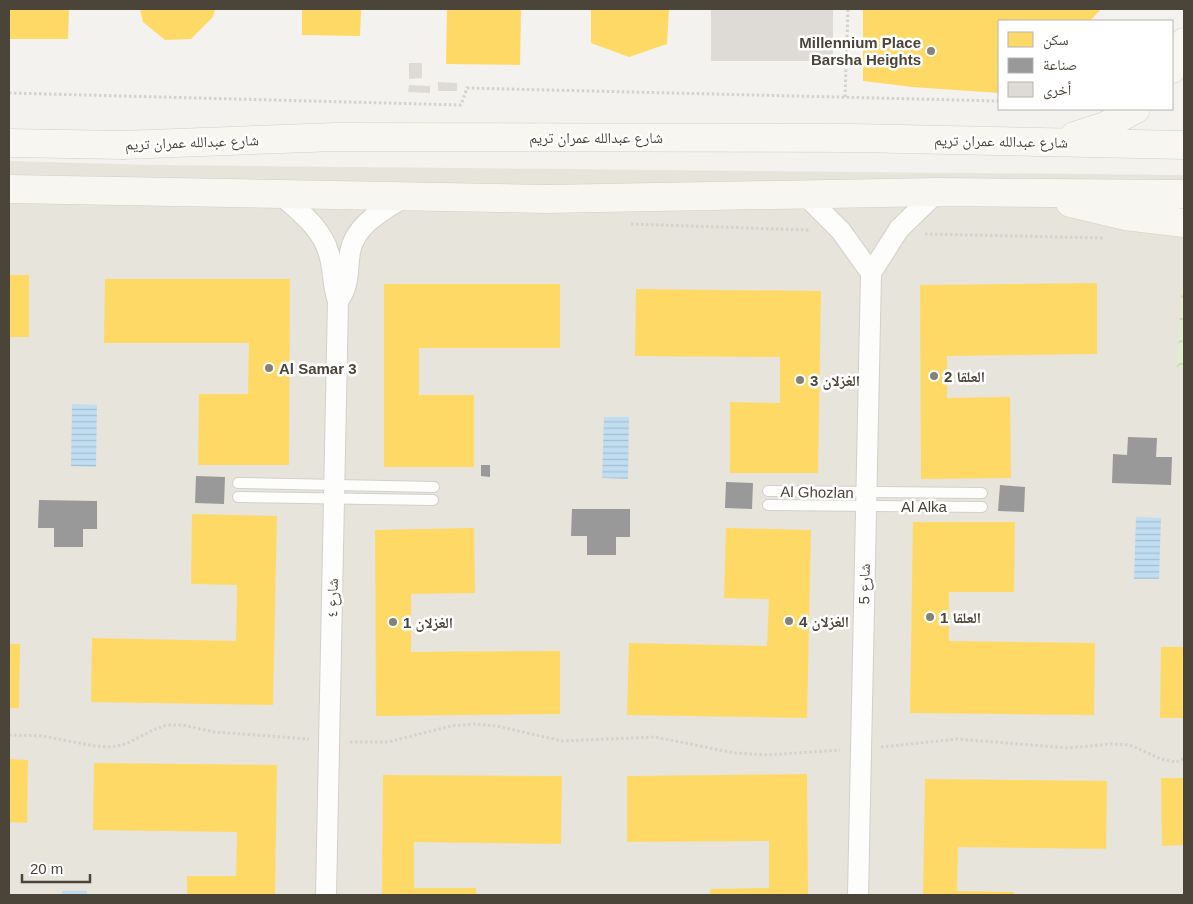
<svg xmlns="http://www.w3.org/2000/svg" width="1193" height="904" font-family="Arial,'Noto Naskh Arabic',sans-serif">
	<defs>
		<pattern id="park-crowns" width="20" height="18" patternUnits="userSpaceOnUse" patternTransform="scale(1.25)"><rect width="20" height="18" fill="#e1eecf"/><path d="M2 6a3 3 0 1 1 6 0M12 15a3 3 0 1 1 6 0" fill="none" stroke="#c3cdb2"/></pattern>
		<pattern id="water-rules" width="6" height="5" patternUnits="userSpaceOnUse" patternTransform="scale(1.25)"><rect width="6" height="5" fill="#c0ddf1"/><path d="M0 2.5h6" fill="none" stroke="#a6bfcf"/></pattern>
	</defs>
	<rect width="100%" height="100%" fill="#f4f2ee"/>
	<!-- residential -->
	<polygon fill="#e7e4dc" points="9,161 156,165 1184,175 1184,895 9,895"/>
	<!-- park -->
	<polygon fill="url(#park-crowns)" points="1181,289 1184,291 1184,367 1177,367"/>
	<!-- water -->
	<g fill="url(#water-rules)">
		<polygon points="72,404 97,405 96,467 71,466"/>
		<polygon points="604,417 629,417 628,479 602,478"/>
		<polygon points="1136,517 1161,518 1159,579 1134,579"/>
		<rect x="62" y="891" width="25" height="4"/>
	</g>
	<!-- homes -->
	<g fill="#ffd966">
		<polygon points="9,9 69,9 68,39 9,39"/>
		<polygon points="140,9 215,9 213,17 191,39 165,40 143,22"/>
		<polygon points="302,9 361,9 360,36 302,35"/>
		<polygon points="447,9 521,9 520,65 446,64"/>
		<polygon points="591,9 669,9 667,44 629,57 591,43"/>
		<polygon points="863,9 1101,9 1090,21 999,21 999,93 912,87 863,81"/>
		<rect x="9" y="275" width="20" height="62"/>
		<polygon points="105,279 290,279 289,465 198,465 199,394 248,394 249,343 104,343"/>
		<polygon points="1097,283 1097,354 947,356 947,398 1010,397 1011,478 921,479 920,285"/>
		<polygon points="384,284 560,284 560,348 419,348 419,395 474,395 474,467 384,467"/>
		<polygon points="636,289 821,291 818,473 730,473 730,402 780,403 780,357 635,356"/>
		<polygon points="192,514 277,516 273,705 91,702 92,638 236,641 237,585 191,584"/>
		<polygon points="913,522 1015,522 1014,592 949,592 949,641 1095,643 1094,715 910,713"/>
		<polygon points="474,528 475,593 411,594 411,652 560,651 560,714 376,716 375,530"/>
		<polygon points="726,528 811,530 807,718 627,715 629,643 767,646 769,599 724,598"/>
		<polygon points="9,644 20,644 19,708 9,708"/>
		<polygon points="1161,647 1184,647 1184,718 1160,718"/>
		<polygon points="9,759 28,760 27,823 9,822"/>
		<polygon points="94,763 277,765 275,895 187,895 187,876 236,876 237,832 93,830"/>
		<polygon points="807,774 808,895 710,895 710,889 769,888 769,841 627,842 627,776"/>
		<polygon points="383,775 562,776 561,844 414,842 414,888 476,888 476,895 382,895"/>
		<polygon points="1161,778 1184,778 1184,845 1162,846"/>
		<polygon points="925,779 1107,781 1106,849 958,847 957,891 1014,892 1014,895 923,895"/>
	</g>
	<!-- industry -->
	<g fill="#999">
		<polygon points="1128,437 1157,438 1156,457 1172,457 1171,485 1112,483 1113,454 1127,455"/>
		<polygon points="481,465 490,465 490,477 481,476"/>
		<polygon points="196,476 225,477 224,504 195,503"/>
		<polygon points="726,482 753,483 752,509 725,508"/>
		<polygon points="1000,485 1025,487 1024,512 998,511"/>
		<polygon points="39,500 97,501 97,529 83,529 83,547 54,547 54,528 38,528"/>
		<polygon points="572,509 630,509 630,537 616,537 616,555 587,555 587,536 571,536"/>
	</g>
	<!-- building -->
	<g fill="#dedbd6">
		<rect x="711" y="9" width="122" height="52"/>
		<polygon points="409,63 422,63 422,78 409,79"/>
		<polygon points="438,82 457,83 457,91 438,91"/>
		<polygon points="409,85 430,86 430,93 408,92"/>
	</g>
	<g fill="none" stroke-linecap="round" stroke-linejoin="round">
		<!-- lane casing -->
		<g stroke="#d2d0cb" stroke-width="12">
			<g id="lane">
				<polyline points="238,483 434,487"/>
				<polyline points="768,491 982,493"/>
				<polyline points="238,497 433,500"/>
				<polyline points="768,505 982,507"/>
			</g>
		</g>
		<!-- street casing -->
		<g stroke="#d2d0cb" stroke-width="22">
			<g id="street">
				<path d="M280 194C300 212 322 228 329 254 334 270 332 285 338 301L326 895"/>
				<polyline points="804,194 841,231 871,273"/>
				<path d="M338 301C350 285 347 271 350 252 355 224 384 210 406 196"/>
				<polyline points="858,895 871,273 899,229 937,192"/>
			</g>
		</g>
		<!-- secondary casing -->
		<g stroke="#d3cfc5" stroke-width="29">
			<g id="secondary">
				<polyline points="1172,69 1184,42"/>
				<polyline points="1074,136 1105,126 1136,109"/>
				<polyline points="9,143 123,145 335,137 854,138 1184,145"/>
				<polyline points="9,189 547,199 937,192 1184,194"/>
				<polyline points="1070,203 1125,216 1184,223"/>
			</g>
		</g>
		<!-- path -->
		<g stroke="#d3d2cc" stroke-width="3" stroke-dasharray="2.5 2.5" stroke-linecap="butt">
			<polyline points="9,93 461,105 467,88 999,101"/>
			<polyline points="845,97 848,9"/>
			<polyline points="631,224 809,230"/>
			<polyline points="925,234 1104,238"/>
			<polyline points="9,735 42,736 95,746 111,747 126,744 153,730 167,725 182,725 215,732 309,739"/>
			<polyline points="350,742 388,742 451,726 474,724 497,726 562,741 655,737 735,753 767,755 840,750"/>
			<polyline points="881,747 957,739 1068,748 1111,744 1130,745 1161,759 1176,762 1184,759"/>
		</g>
		<!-- lane -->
		<use href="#lane" stroke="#fdfdfc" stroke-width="10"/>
		<!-- street -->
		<use href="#street" stroke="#fdfdfc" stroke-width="20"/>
		<!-- secondary -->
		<use href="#secondary" stroke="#f7f6f1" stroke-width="28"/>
	</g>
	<!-- markers -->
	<g fill="#868178" stroke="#fff" stroke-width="2">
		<circle cx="931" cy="51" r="5"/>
		<circle cx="269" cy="368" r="5"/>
		<circle cx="934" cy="376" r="5"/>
		<circle cx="800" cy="380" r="5"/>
		<circle cx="930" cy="617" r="5"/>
		<circle cx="789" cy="621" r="5"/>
		<circle cx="393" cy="622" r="5"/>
	</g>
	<g text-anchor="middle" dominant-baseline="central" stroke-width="5" stroke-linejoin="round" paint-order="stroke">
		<!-- poi labels -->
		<g font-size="15" font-weight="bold" fill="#4b4439" stroke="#fff" text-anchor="start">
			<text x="921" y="42" text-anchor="end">Millennium Place<tspan x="921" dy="17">Barsha Heights</tspan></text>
			<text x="279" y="368">Al Samar 3</text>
			<text x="944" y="376">العلقا 2</text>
			<text x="810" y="380">الغزلان 3</text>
			<text x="940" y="617">العلقا 1</text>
			<text x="799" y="621">الغزلان 4</text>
			<text x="403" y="622">الغزلان 1</text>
		</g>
		<!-- street labels -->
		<g font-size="15" fill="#4b4439" stroke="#fff">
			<text x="596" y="137">شارع عبدالله عمران تريم</text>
			<text transform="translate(1001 141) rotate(1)">شارع عبدالله عمران تريم</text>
			<text transform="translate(192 142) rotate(-2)">شارع عبدالله عمران تريم</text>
			<text transform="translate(817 492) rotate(1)">Al Ghozlan</text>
			<text x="924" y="506">Al Alka</text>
			<text transform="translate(864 584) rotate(-89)">شارع 5</text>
			<text transform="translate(332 598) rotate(-89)">شارع ٤</text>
		</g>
	</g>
	<!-- border -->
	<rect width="1193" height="904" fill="none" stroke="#4b4439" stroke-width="20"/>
	<!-- legend -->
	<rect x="998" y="20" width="175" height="90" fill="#ffffff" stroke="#b7b4b0"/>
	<rect x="1008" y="32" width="25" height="15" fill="#ffd966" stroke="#b7b4b0"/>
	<text x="1043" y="45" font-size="15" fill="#4b4439">سكن</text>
	<rect x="1008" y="58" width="25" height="15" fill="#999999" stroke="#b7b4b0"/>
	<text x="1043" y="70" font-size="15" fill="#4b4439">صناعة</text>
	<rect x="1008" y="82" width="25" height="15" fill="#dedbd6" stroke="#b7b4b0"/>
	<text x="1043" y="95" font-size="15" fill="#4b4439">أخرى</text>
	<!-- scale -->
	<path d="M22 874v8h68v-8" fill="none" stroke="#4b4439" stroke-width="2.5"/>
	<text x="30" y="874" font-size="15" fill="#4b4439" stroke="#ffffff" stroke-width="4" paint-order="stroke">20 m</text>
</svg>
